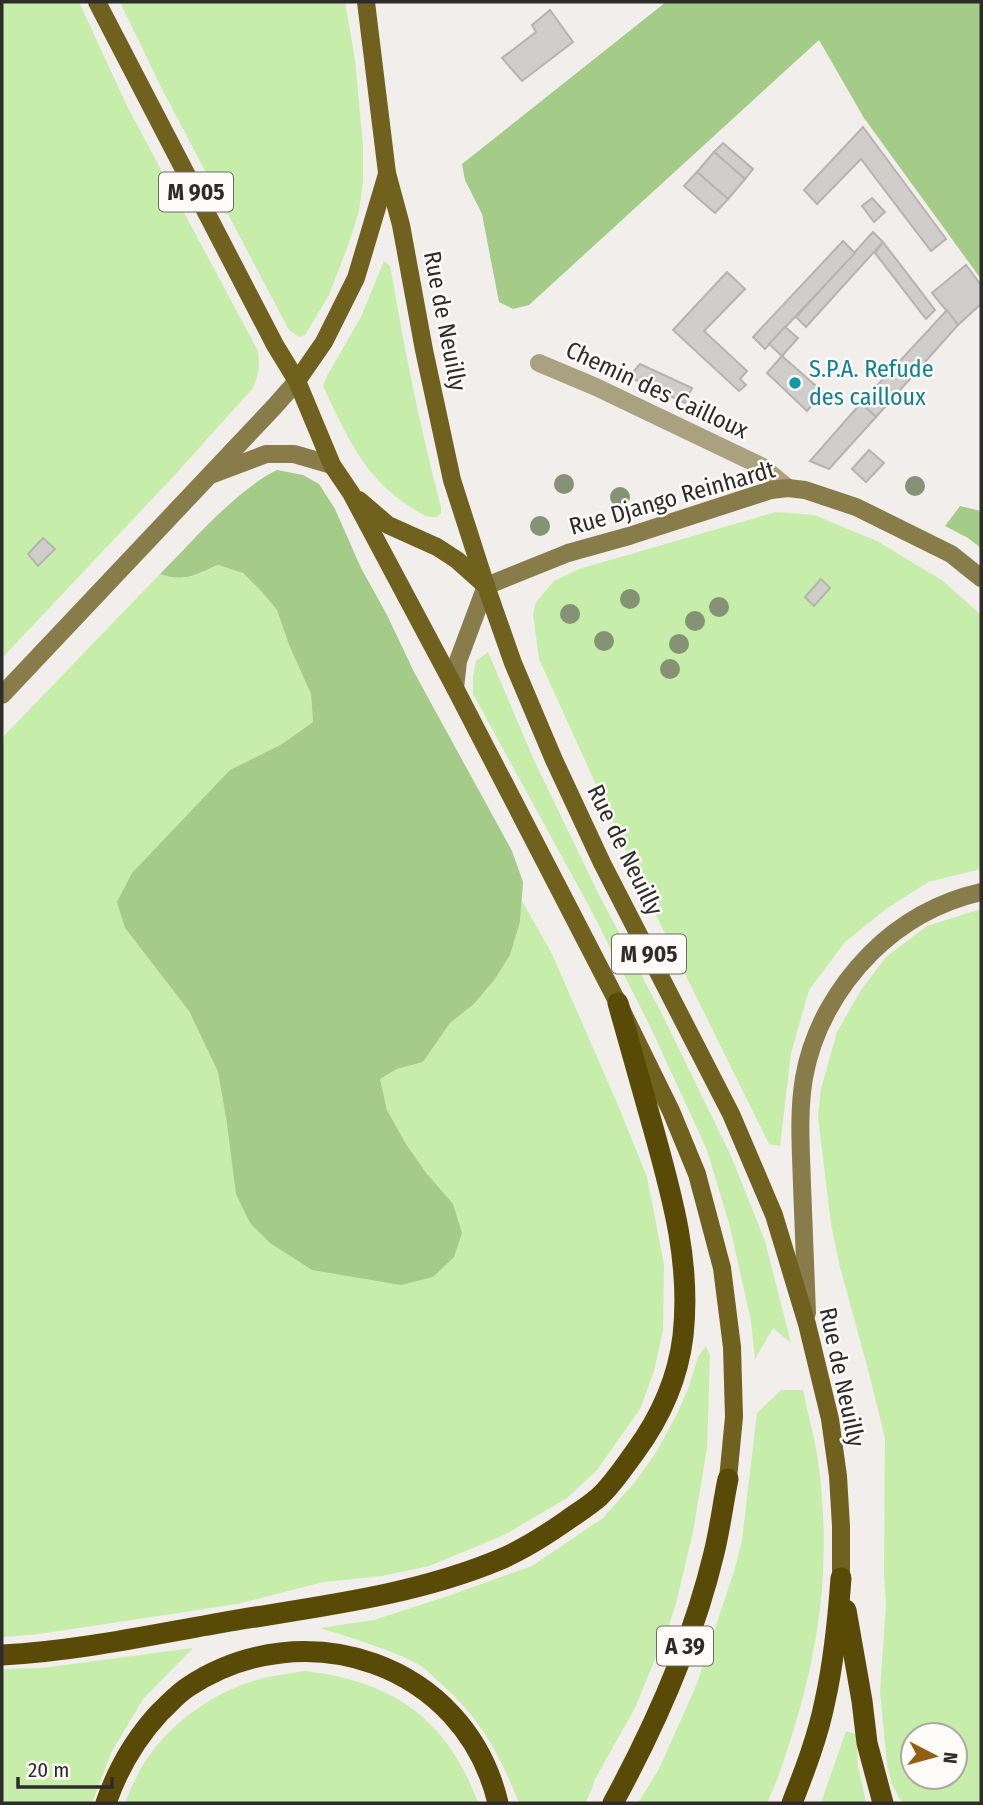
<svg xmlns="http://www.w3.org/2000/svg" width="983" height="1805" font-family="'Fira Sans Condensed',sans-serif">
	<rect width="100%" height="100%" fill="#f1eeeb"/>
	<!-- green -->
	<g fill="#c6eda9" fill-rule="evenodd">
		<path d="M2 2H79L127 106 258 351C260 365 259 376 252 389L171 479 2 658Z"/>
		<polygon points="120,2 345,2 355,60 363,146 363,182 359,211 349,243 329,295 305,335 299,337 289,330 162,89"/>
		<path d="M384 261 390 266 392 276C405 354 421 431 441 507V513L437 517C427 518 420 513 412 508 363 477 347 436 323 386L327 376 361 317Z"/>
		<polygon points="776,512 814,515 877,541 943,581 981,615 981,869 928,882 886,909 845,942 809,990 791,1053 780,1146 769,1144 648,899 539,659 533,614 536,602 554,581 579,569"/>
		<path d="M218 565 243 573 262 592 277 610 289 645 311 694 313 722 282 744 230 770 125 928 189 1011 218 1072 227 1124 427 1174 406 1144 387 1110 380 1079 397 1069 423 1062 450 1023 474 1004 495 979 510 955 520 922 522 901 552 954 617 1103 647 1177 664 1265 663 1330 654 1371 640 1409 597 1470 567 1498 504 1535 429 1566 382 1576 323 1582 237 1604 39 1634 2 1637V738L160 574C184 583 197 575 218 565Z"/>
		<polygon points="488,652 533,758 598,893 663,1016 731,1156 765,1241 791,1343 773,1328 755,1359 751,1321 730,1227 707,1150 649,1024 590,908 473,694 473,677 476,661"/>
		<path d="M981 909V1803H902L892 1784 887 1764 880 1692 886 1605 884 1572 885 1438 869 1373 840 1267 831 1224 818 1117 821 1089 837 1032 861 990 886 957 927 926ZM913 1735H955V1777H913Z"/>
		<path d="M706 1346 710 1355 707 1448 693 1532 676 1603 670 1622 635 1708 595 1779 592 1789 585 1803H519C499 1752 479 1716 437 1680 430 1674 424 1667 416 1663 386 1648 352 1638 320 1628L374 1620 448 1596 532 1566 603 1518 635 1482 657 1451 677 1414 688 1389 698 1357Z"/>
		<path d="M781 1390H803C808 1416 816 1442 819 1469 831 1563 820 1648 791 1738 784 1760 777 1782 767 1803H638L659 1769 696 1686 735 1568 742 1540 757 1413Z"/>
		<polygon points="193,1648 143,1699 111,1753 92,1803 2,1803 2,1669 42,1668"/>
		<path d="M305 1671C392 1681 448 1719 478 1803H125C129 1793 133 1783 138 1774 162 1727 217 1688 268 1677 280 1675 293 1673 305 1671Z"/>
		<polygon points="846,1731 856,1734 858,1766 866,1803 821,1803"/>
	</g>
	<!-- forest -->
	<g fill="#a4cb87">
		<polygon points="666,2 981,2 981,279 864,118 819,40 529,305 513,309 499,302 482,214 465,180 462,164"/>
		<path d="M277 470 303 475 319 484 335 509 361 568 387 615 414 672 512 851 523 882 520 922 510 955 495 979 474 1004 450 1023 423 1062 397 1069 380 1079 387 1110 406 1144 427 1174 453 1204 462 1233 454 1257 433 1277 401 1285 312 1270 270 1243 250 1223 236 1194 227 1124 218 1072 189 1011 125 928 117 902 132 873 230 770 282 744 313 722 311 694 289 645 277 610 262 592 243 573 218 565C197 574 184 583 160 574 193 541 236 490 277 470Z"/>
		<polygon points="960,506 981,511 981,548 968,538 945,526"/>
	</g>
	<!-- building -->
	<g fill="#d0cdca" stroke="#b6b3b0" stroke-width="2">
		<polygon points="550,10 573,42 522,81 502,58 536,32 532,25"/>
		<polygon points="863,127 946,239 931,251 861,159 817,204 804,190"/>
		<polygon points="723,143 753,169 745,179 714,152"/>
		<polygon points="714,152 745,179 728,199 697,172"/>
		<polygon points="697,172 728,199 715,213 684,186"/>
		<polygon points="872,198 885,212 874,222 862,206"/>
		<polygon points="873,232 883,242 806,327 796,317"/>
		<polygon points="843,241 855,253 765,349 753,337"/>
		<polygon points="883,242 935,310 926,319 875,253"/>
		<polygon points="966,265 981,285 981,304 958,325 932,293"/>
		<polygon points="727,272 745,289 704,331 747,371 740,379 746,385 739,391 673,330"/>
		<polygon points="947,310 958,325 876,417 861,403"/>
		<polygon points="785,327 798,338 782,356 769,344"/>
		<polygon points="782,356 823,392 807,411 767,373"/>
		<polygon points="640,364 692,388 685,403 629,377"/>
		<polygon points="861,403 876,417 829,469 810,461"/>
		<polygon points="869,450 884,463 866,482 852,469"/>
		<polygon points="43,538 55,549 38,566 28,554"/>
		<polygon points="821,579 830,588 814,606 805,597"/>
	</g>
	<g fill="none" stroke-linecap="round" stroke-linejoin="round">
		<!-- lane -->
		<polyline stroke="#aaa181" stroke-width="18" points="539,363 596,387 761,466 788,488"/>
		<!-- secondary -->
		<g stroke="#897c4b" stroke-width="18">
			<polyline points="213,474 266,454 294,454 332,465"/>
			<polyline points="455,688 458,661 486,586 568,553 629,536 771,490 788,488 805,490 856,507 951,554 981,578"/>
			<polyline points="2,695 274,407 297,381"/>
			<path d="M807 1313C805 1271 804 1228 802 1185 801 1150 798 1113 804 1078 812 1031 837 987 871 953 902 922 938 902 981 892"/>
		</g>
		<!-- primary -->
		<g stroke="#71611f" stroke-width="18">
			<polyline points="97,2 275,345 297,381 332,465 351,493 455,688 618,1003 671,1111 697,1174 722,1268 732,1347 734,1417 728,1479"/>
			<polyline points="366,2 387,173 401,225 424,350 452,480 486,586 513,663 554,760 602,863 731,1114 774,1215 807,1324 830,1419 838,1476 841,1526 841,1578"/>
			<polyline points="297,381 324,342 356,278 387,174"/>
			<polyline points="359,500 388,525 437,547 457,560 486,586"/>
		</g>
		<!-- highway -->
		<g stroke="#5a4a08" stroke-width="21">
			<polyline points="846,1610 862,1701 867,1743 883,1803"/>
			<path d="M2 1655C79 1651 155 1634 231 1621 321 1606 416 1595 501 1559 524 1549 546 1535 566 1521 577 1513 589 1506 599 1497 613 1484 624 1467 635 1452 660 1418 678 1378 683 1336 691 1264 673 1199 654 1131 642 1088 630 1045 618 1003"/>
			<path d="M106 1803C118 1768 135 1739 160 1712 169 1704 177 1694 188 1687 304 1610 465 1663 498 1803"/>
			<path d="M613 1803C656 1724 693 1641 714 1553 720 1529 723 1503 728 1479"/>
			<path d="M792 1803C805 1770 818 1736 825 1701 834 1661 838 1620 841 1578"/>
		</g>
	</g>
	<!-- trees -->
	<g fill="#859276">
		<circle cx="564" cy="484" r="10"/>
		<circle cx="915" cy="486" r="10"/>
		<circle cx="620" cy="497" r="10"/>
		<circle cx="540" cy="526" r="10"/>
		<circle cx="630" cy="599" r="10"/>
		<circle cx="719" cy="607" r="10"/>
		<circle cx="570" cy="614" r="10"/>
		<circle cx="695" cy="621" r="10"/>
		<circle cx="604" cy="641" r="10"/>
		<circle cx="679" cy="644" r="10"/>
		<circle cx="670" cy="669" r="10"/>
	</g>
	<!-- markers -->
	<circle fill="#0f9aa8" stroke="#fffbf8" stroke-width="2.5" cx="795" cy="383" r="7"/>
	<g text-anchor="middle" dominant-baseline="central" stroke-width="5" stroke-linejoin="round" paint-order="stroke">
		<!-- shield labels -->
		<g fill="#fffbf8" stroke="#6d6a68" stroke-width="2">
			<rect x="159" y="172.5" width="74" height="39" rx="5"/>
			<rect x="612" y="934.5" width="74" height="39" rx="5"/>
			<rect x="657" y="1626.5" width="56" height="39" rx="5"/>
		</g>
		<g font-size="23" font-weight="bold" fill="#2e2c2b">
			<text x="196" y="192">M 905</text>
			<text x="649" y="954">M 905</text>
			<text x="685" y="1646">A 39</text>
		</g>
		<!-- street labels -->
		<g font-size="24" fill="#2e2c2b" stroke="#fffbf8">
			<text transform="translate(445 321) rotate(79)">Rue de Neuilly</text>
			<text transform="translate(657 390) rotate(25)">Chemin des Cailloux</text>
			<text transform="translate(672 498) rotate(-16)">Rue Django Reinhardt</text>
			<text transform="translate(625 850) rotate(64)">Rue de Neuilly</text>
			<text transform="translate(842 1377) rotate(78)">Rue de Neuilly</text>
		</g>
		<!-- culture labels -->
		<g font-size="24" fill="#0d838f" stroke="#fffbf8" text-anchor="start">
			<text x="809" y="369">S.P.A. Refude<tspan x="809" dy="28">des cailloux</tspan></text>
		</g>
	</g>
	<!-- border -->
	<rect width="983" height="1805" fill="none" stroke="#2e2c2b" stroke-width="7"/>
	<!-- north arrow -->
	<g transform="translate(934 1756) rotate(96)"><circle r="33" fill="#fffbf8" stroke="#aba8a6" stroke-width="2"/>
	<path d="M0-5L12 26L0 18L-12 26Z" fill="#936013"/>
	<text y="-10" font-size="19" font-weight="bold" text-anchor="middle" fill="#2e2c2b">N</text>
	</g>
	<!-- scale -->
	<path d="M18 1777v10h94v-10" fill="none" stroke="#2e2c2b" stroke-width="3.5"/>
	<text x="28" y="1777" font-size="21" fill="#2e2c2b" stroke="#fffbf8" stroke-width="5" paint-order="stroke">20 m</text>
</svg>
